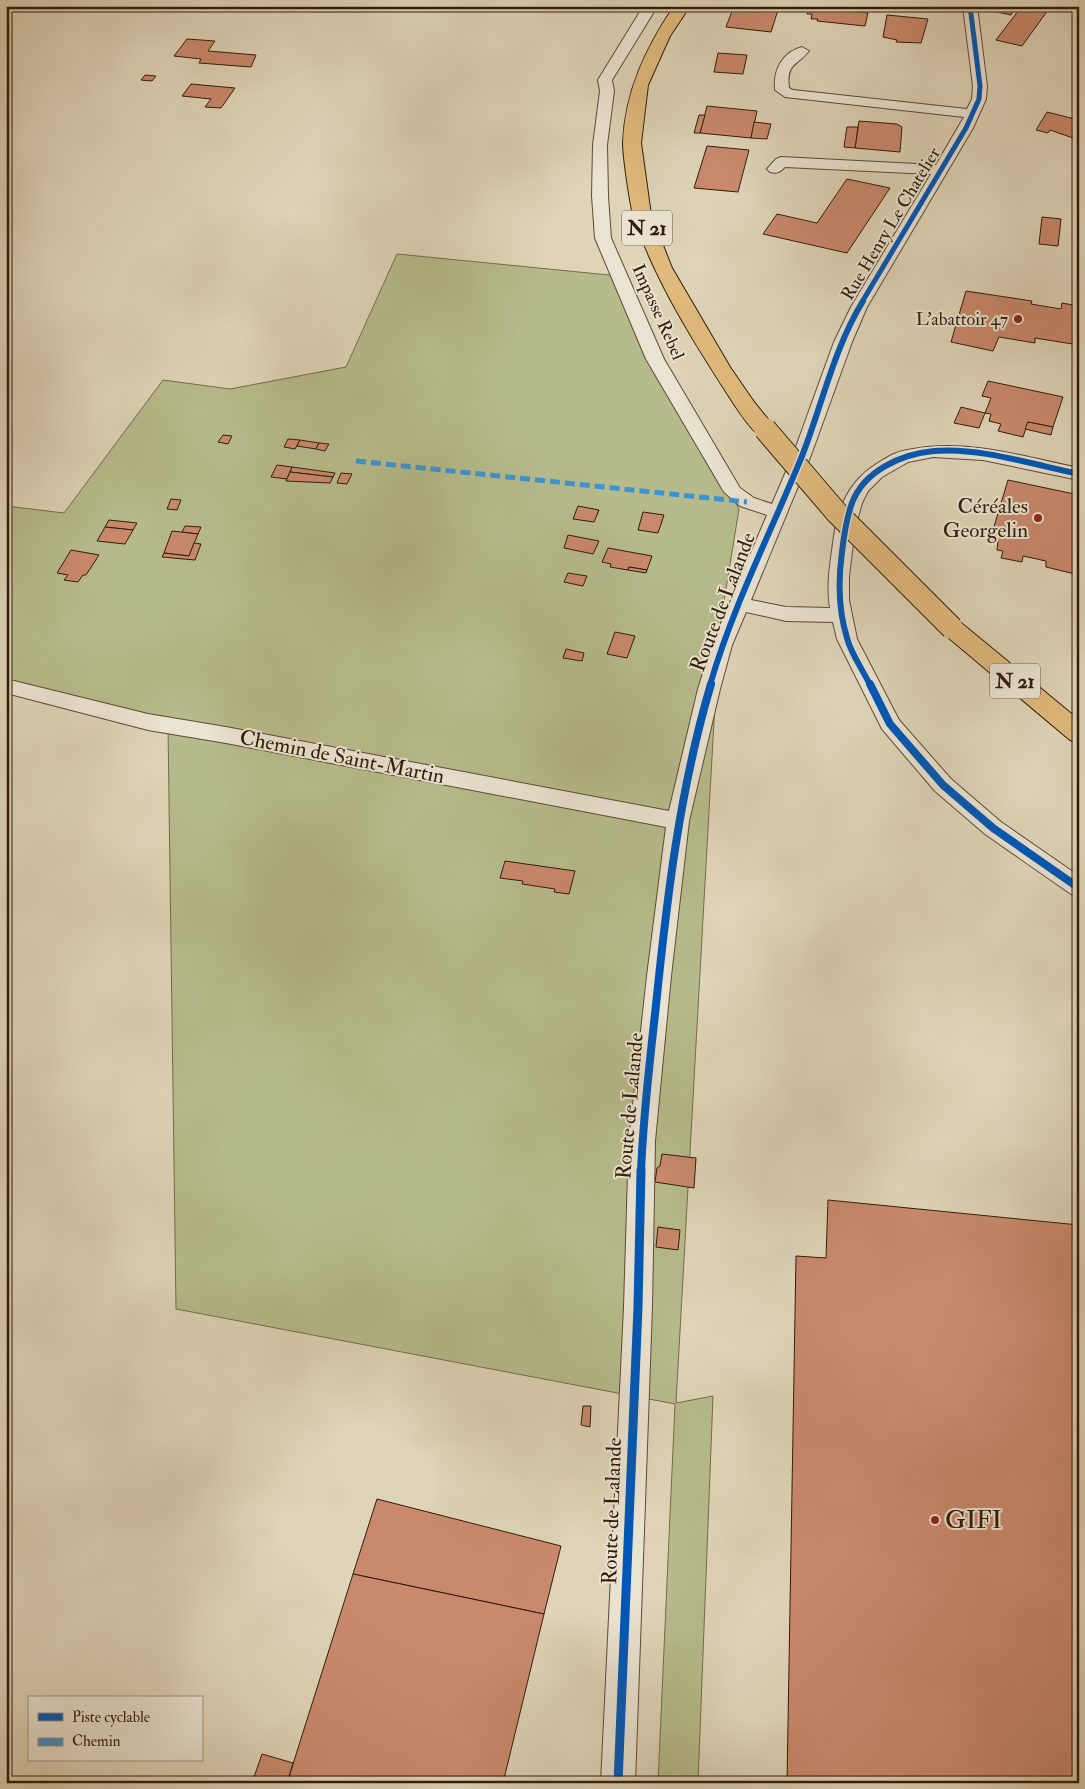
<svg xmlns="http://www.w3.org/2000/svg" width="1085" height="1789" font-family="'IM FELL Double Pica',serif">
	<rect width="100%" height="100%" fill="#dfd4b8"/>
	<filter id="stains"><feTurbulence type="fractalNoise" baseFrequency=".004" numOctaves="4"/><feColorMatrix values="0 0 0 0 .2 0 0 0 0 .09 0 0 0 0 .02 0 0 0 .5 -.17"/></filter>
	<radialGradient id="worn" r=".72"><stop offset=".6" stop-color="#630" stop-opacity="0"/><stop offset="1" stop-color="#630" stop-opacity=".3"/></radialGradient>
	<!-- green -->
	<polygon fill="#b6bb8b" stroke="#746c4a" points="397,254 619,276 739,509 719,632 676,1403 713,1396 698,1783 658,1783 675,1404 176,1309 168,727 6,691 6,506 64,513 163,380 230,389 346,367"/>
	<!-- building -->
	<g fill="#c9896d" stroke="#311c09">
		<polygon points="734,6 779,7 771,32 726,27"/>
		<polygon points="995,6 1016,6 1011,15 992,11"/>
		<polygon points="1022,6 1051,6 1022,46 996,40"/>
		<polygon points="809,8 868,13 865,26 817,21 818,19 811,19 812,14 807,14"/>
		<polygon points="887,15 928,19 921,43 896,42 897,40 883,37"/>
		<polygon points="187,39 215,41 208,51 256,55 251,67 199,63 201,59 174,56"/>
		<polygon points="718,53 747,55 743,74 714,72"/>
		<polygon points="145,75 156,76 152,81 141,80"/>
		<polygon points="191,84 235,88 221,108 205,107 211,99 182,96"/>
		<polygon points="707,106 757,111 751,138 700,133"/>
		<polygon points="1047,112 1079,120 1079,135 1073,138 1050,130 1048,133 1036,130"/>
		<polygon points="699,115 705,115 700,133 694,133"/>
		<polygon points="859,121 897,124 902,127 900,152 855,148"/>
		<polygon points="754,122 771,124 767,139 751,138"/>
		<polygon points="847,127 858,127 855,148 844,147"/>
		<polygon points="707,146 749,150 738,192 694,188"/>
		<polygon points="847,179 890,188 847,253 763,234 777,214 817,223"/>
		<polygon points="1042,217 1061,219 1058,246 1039,244"/>
		<polygon points="966,291 1032,301 1031,304 1061,309 1062,303 1079,306 1079,345 1035,338 1035,343 999,337 993,351 951,342"/>
		<polygon points="988,381 1063,397 1053,427 1028,422 1023,437 998,431 1001,424 989,421 991,414 985,413 991,398 982,396"/>
		<polygon points="961,407 985,413 979,428 954,423"/>
		<polygon points="1028,422 1053,427 1051,435 1025,429"/>
		<polygon points="223,435 232,436 228,444 218,442"/>
		<polygon points="288,439 300,440 295,449 284,447"/>
		<polygon points="300,440 319,443 316,449 297,446"/>
		<polygon points="319,443 329,444 325,451 316,449"/>
		<polygon points="277,465 292,467 287,479 271,477"/>
		<polygon points="292,467 335,473 333,477 290,472"/>
		<polygon points="290,472 333,477 330,483 286,481"/>
		<polygon points="341,473 352,474 347,484 337,483"/>
		<polygon points="1008,480 1079,495 1079,575 1046,567 1046,561 1023,556 1022,562 1001,558 1003,551 997,550 998,541 990,540"/>
		<polygon points="171,499 181,500 177,510 167,509"/>
		<polygon points="578,506 599,510 594,522 573,519"/>
		<polygon points="643,512 664,515 658,533 638,530"/>
		<polygon points="109,520 137,523 133,530 105,527"/>
		<polygon points="185,526 201,527 198,534 182,532"/>
		<polygon points="105,527 133,530 125,544 97,541"/>
		<polygon points="172,531 198,534 189,556 164,553"/>
		<polygon points="568,535 599,541 593,554 564,548"/>
		<polygon points="194,543 201,544 195,560 162,557 164,553 189,556"/>
		<polygon points="608,548 652,556 647,570 629,567 628,570 610,567 611,564 602,562"/>
		<polygon points="71,550 99,555 86,575 83,575 78,582 64,580 68,575 57,573"/>
		<polygon points="629,567 647,570 646,573 628,570"/>
		<polygon points="568,573 587,576 583,586 564,582"/>
		<polygon points="615,632 635,636 627,658 607,654"/>
		<polygon points="566,649 584,653 582,661 563,658"/>
		<polygon points="505,861 575,871 569,894 554,892 555,889 522,884 523,881 500,878"/>
		<polygon points="662,1154 696,1158 694,1188 655,1182 657,1168 660,1166"/>
		<polygon points="828,1200 1079,1225 1079,1783 787,1783 796,1256 826,1258"/>
		<polygon points="658,1227 680,1230 678,1250 656,1247"/>
		<polygon points="583,1406 591,1406 590,1427 581,1425"/>
		<polygon points="377,1499 561,1546 544,1614 353,1574"/>
		<polygon points="353,1574 544,1614 503,1783 287,1783"/>
		<polygon points="262,1754 293,1763 287,1783 252,1783"/>
	</g>
	<g fill="none" stroke-linecap="round" stroke-linejoin="round">
		<!-- minor casing -->
		<g stroke="#5c4a35" stroke-width="2">
			<path id="minor" d="M640 6H653L655 10 612 80 614 91 607 145 608 196 611 238 664 359 740 488 754 498 772 504 793 455 834 342 851 307 931 174 785 167C780 172 777 174 770 172L767 169 776 159 781 157 936 165 964 117 785 97 775 90C773 71 782 52 802 47L809 51C797 66 786 63 789 88L793 90 967 109 972 99 973 86 963 6H977L987 86 986 99 973 128 867 307 852 342 811 455 751 600 786 607 830 608C826 584 831 559 834 536 838 506 851 479 878 463 883 460 889 456 894 454 900 451 907 450 913 449 968 439 1025 457 1079 468V480L983 460 933 457 908 462 882 477 868 491 862 503 855 528 849 576V600L857 639 899 720 951 779 1001 822 1079 876V897L1071 894 985 834 935 791 882 729 837 639 833 622 786 621 746 612 732 645 720 689 689 821 671 976 655 1141 652 1307 635 1783H601L624 1307 629 1141 647 976 666 827 226 743 148 730 6 693V679L148 714 226 727 669 811 698 689 712 645 767 515 740 506 724 492 646 359 595 238 592 196 593 145 600 91 598 80 641 10Z"/>
		</g>
		<!-- major casing -->
		<g stroke="#311c09" stroke-width="2">
			<g id="major">
				<path d="M674 6H690L670 36 648 85 641 143 651 215 672 268 730 367 754 402 776 429 772 433C768 435 762 436 758 434 749 428 736 407 730 398 693 341 656 282 634 218 630 205 623 156 623 143 625 91 646 48 674 6Z"/>
				<polygon points="952,620 960,622 1079,720 1079,743 1070,740 944,634 940,628 944,622"/>
			</g>
		</g>
		<!-- minor -->
		<use href="#minor" fill="#eae3d1" fill-rule="evenodd"/>
		<!-- major -->
		<use href="#major" fill="#e0ba7c" fill-rule="evenodd"/>
		<!-- major-bridge casing -->
		<g stroke="#311c09" stroke-width="24" stroke-linecap="butt">
			<polyline id="major-bridge" points="765,429 837,513 952,628"/>
		</g>
		<!-- major-bridge -->
		<use href="#major-bridge" stroke="#e0ba7c" stroke-width="22"/>
		<!-- quiet -->
		<polyline stroke="#3d94d2" stroke-width="5" stroke-dasharray="10 5" stroke-linecap="butt" points="356,461 747,502"/>
		<!-- cycleway-far3 casing -->
		<g stroke="#eae3d1" stroke-width="7">
			<polyline id="cycleway-far3" points="862,302 966,128 979,99 980,86 970,6"/>
		</g>
		<!-- cycleway-far2 casing -->
		<g stroke="#eae3d1" stroke-width="9">
			<g id="cycleway-far2">
				<path d="M710 685C733 606 771 532 802 456 822 405 834 348 863 301"/>
				<path d="M870 685C863 670 851 654 847 638 838 609 838 581 842 552 844 535 846 519 852 503 864 471 901 454 934 451 980 447 1034 465 1079 474"/>
			</g>
		</g>
		<!-- cycleway-far1 casing -->
		<g stroke="#eae3d1" stroke-width="11">
			<g id="cycleway-far1">
				<polyline points="870,684 890,724 943,785 993,828 1079,888"/>
				<path d="M641 1172C643 1116 650 1060 656 1005 667 897 680 788 711 684"/>
			</g>
		</g>
		<!-- cycleway casing -->
		<g stroke="#eae3d1" stroke-width="12">
			<polyline id="cycleway" points="618,1783 638,1307 641,1170"/>
		</g>
		<!-- cycleway-far3 -->
		<use href="#cycleway-far3" stroke="#0057b8" stroke-width="5"/>
		<!-- cycleway-far2 -->
		<use href="#cycleway-far2" stroke="#0057b8" stroke-width="6"/>
		<!-- cycleway-far1 -->
		<use href="#cycleway-far1" stroke="#0057b8" stroke-width="8"/>
		<!-- cycleway -->
		<use href="#cycleway" stroke="#0057b8" stroke-width="9"/>
	</g>
	<!-- markers -->
	<g fill="#8f2418" stroke="#eae3d1" stroke-width="2">
		<circle cx="1018" cy="319" r="5"/>
		<circle cx="1038" cy="518" r="5"/>
		<circle cx="935" cy="1520" r="5"/>
	</g>
	<g text-anchor="middle" dominant-baseline="central" stroke-width="4" stroke-linejoin="round" paint-order="stroke">
		<!-- far-street labels -->
		<g font-size="18" fill="#311c09" stroke="#eae3d1">
			<text transform="translate(891 224) rotate(-59)">Rue Henry Le Chatelier</text>
			<text transform="translate(658 312) rotate(66)">Impasse Rebel</text>
		</g>
		<!-- far-poi labels -->
		<g font-size="18" fill="#311c09" stroke="#eae3d1" text-anchor="end">
			<text x="1008" y="319">L'abattoir 47</text>
		</g>
		<!-- shield labels -->
		<g fill="#eae3d1" stroke="#685845" stroke-width="1">
			<rect x="622" y="210.5" width="50" height="35" rx="4"/>
			<rect x="990" y="663.5" width="50" height="35" rx="4"/>
		</g>
		<g font-size="20" font-weight="bold" fill="#311c09">
			<text x="647" y="228">N 21</text>
			<text x="1015" y="681">N 21</text>
		</g>
		<!-- poi labels -->
		<g font-size="21" fill="#311c09" stroke="#eae3d1" text-anchor="end">
			<text x="1028" y="506">Céréales<tspan x="1028" dy="24">Georgelin</tspan></text>
		</g>
		<!-- street labels -->
		<g font-size="21" fill="#311c09" stroke="#eae3d1">
			<text transform="translate(723 602) rotate(-69)">Route de Lalande</text>
			<text transform="translate(342 757) rotate(11)">Chemin de Saint-Martin</text>
			<text transform="translate(630 1106) rotate(-85)">Route de Lalande</text>
			<text transform="translate(612 1511) rotate(-88)">Route de Lalande</text>
		</g>
		<!-- near-poi labels -->
		<g font-size="25" fill="#311c09" stroke="#eae3d1" text-anchor="start">
			<text x="945" y="1520">GIFI</text>
		</g>
	</g>
	<!-- margin -->
	<rect width="1085" height="1789" fill="none" stroke="#dfd4b8" stroke-width="25"/>
	<rect x="8" y="8" width="1070" height="1774" fill="none" stroke="#311c09" stroke-width="2.5"/>
	<rect x="12" y="12" width="1060" height="1764" fill="none" stroke="#311c09"/>
	<!-- legend -->
	<rect x="28" y="1696" width="175" height="65" fill="#eae3d1" stroke="#a09381"/>
	<rect x="38" y="1713" width="25" height="8" fill="#0057b8" stroke="#a09381"/>
	<text x="72" y="1722" font-size="15" fill="#311c09">Piste cyclable</text>
	<rect x="38" y="1738" width="25" height="8" fill="#3d94d2" stroke="#a09381"/>
	<text x="72" y="1746" font-size="15" fill="#311c09">Chemin</text>
	<rect width="100%" height="100%" filter="url(#stains)"/>
	<rect width="100%" height="100%" fill="url(#worn)"/>
</svg>
